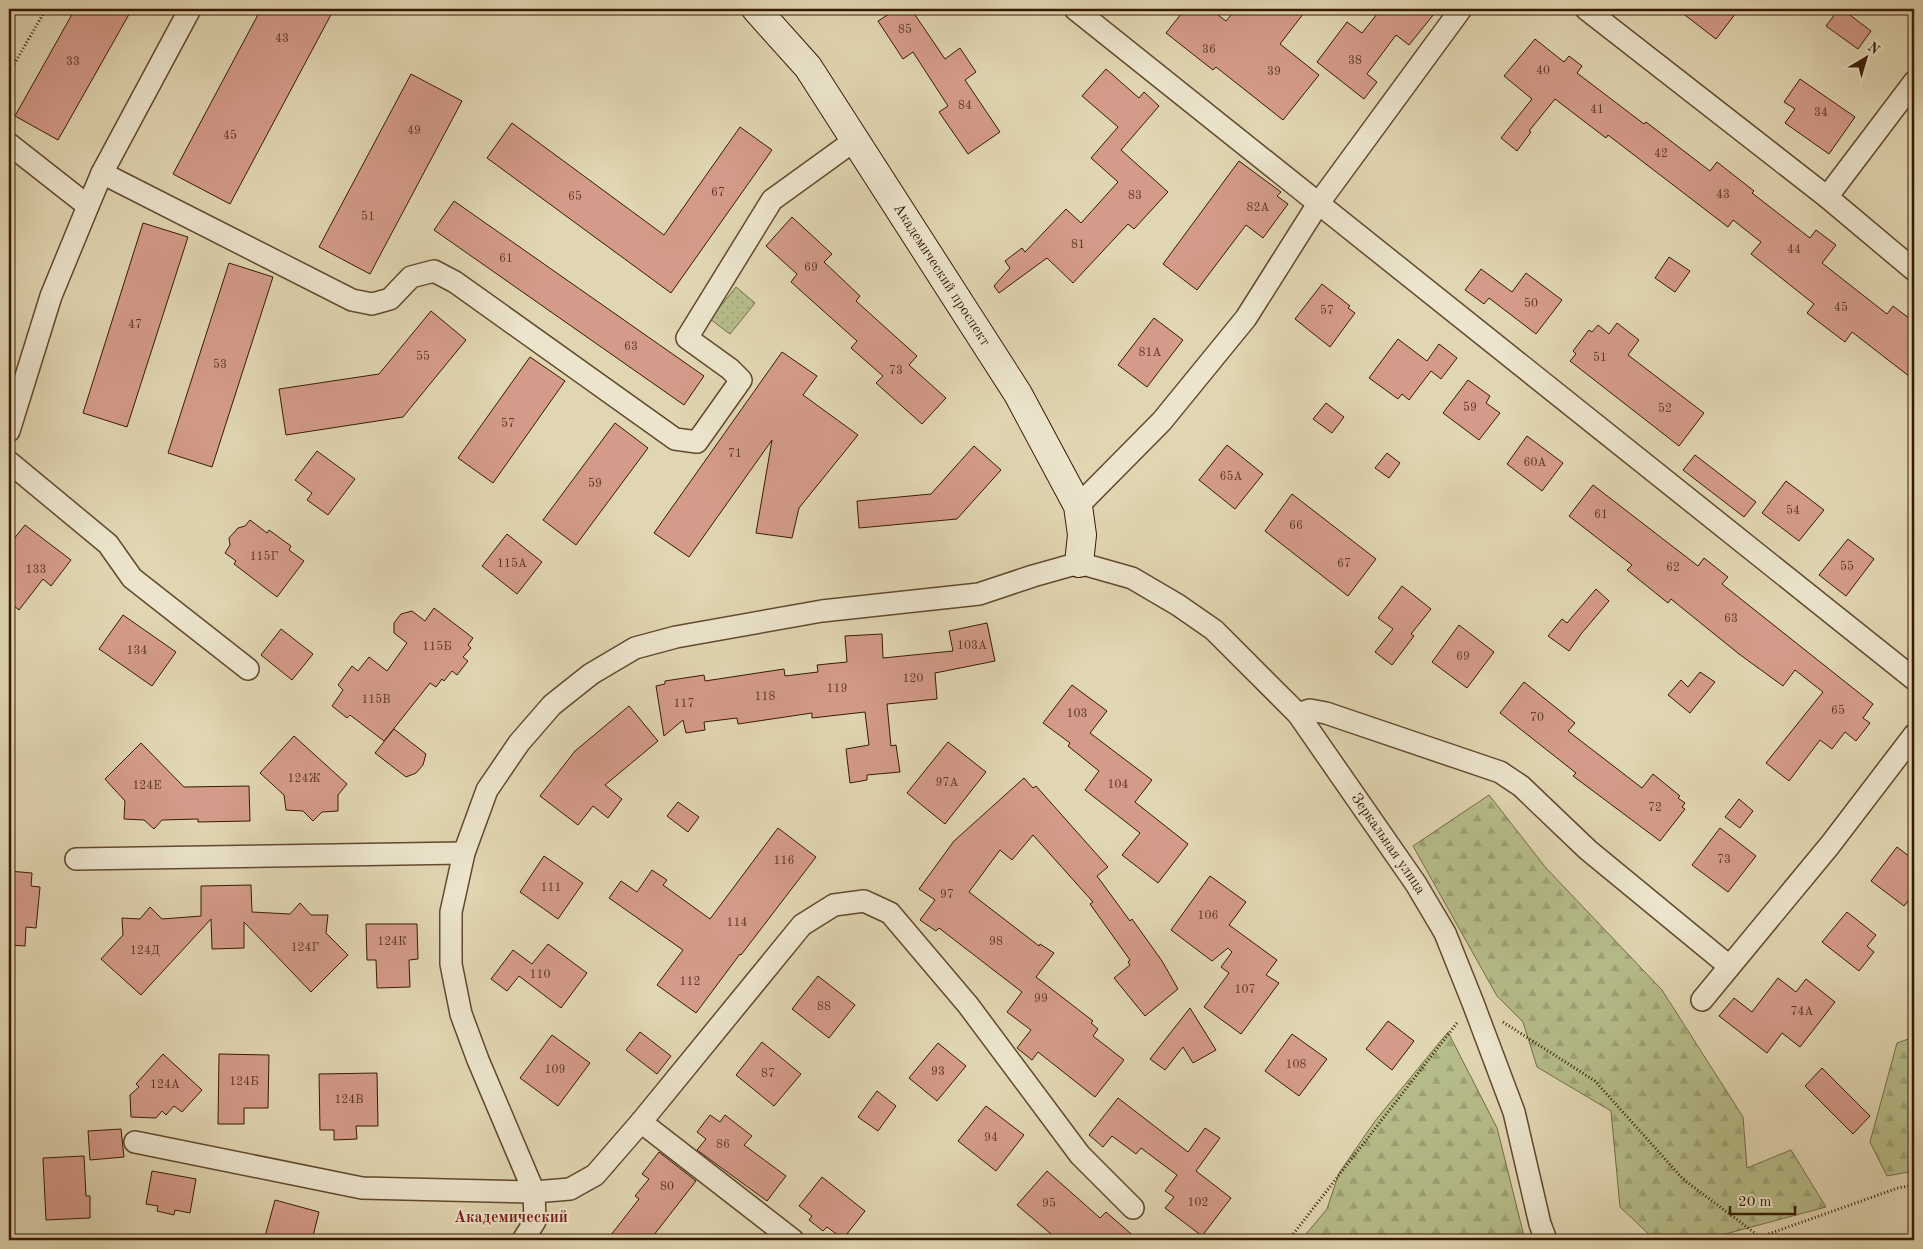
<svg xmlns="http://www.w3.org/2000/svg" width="1923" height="1249" font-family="'Old Standard TT',serif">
	<defs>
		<pattern id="forest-firs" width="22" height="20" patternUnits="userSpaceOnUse" patternTransform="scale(1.25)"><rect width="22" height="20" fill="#b6bd8a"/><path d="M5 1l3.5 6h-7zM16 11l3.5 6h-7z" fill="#9da275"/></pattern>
		<pattern id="park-dots" width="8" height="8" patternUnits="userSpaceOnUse" patternTransform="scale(1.25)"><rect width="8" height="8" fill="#b6bd8a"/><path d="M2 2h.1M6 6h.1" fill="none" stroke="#9da275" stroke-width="1.8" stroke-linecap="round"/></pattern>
	</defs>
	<rect width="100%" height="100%" fill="#e1d6b2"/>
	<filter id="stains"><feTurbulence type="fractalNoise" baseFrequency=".004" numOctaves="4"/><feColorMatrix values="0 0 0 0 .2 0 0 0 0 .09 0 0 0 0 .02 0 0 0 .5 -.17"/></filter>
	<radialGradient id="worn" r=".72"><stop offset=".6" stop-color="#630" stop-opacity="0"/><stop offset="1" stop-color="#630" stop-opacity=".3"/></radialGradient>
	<!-- forest -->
	<g fill="url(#forest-firs)" stroke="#766c46">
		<polygon points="1489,795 1546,868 1662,990 1743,1117 1747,1168 1791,1150 1826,1207 1703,1240 1655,1240 1620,1207 1611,1111 1537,1067 1523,1022 1497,996 1413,846"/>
		<polygon points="1448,1032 1497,1128 1525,1240 1301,1240 1327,1209 1339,1173 1375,1121"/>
		<polygon points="1914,1037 1914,1171 1887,1176 1870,1142 1897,1043"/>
	</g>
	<!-- park -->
	<polygon fill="url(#park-dots)" stroke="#766c46" points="736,287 755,303 730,334 710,319"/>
	<!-- building -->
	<g fill="#d49b8a" stroke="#371a01">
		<polygon points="75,9 132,9 58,140 15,116"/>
		<polygon points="261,9 334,9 230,204 173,174"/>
		<polygon points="897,9 911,9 945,59 960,48 976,72 965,80 1000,132 968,154 939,112 948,106 913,52 903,59 878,21"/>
		<polygon points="1185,9 1210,9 1226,21 1236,9 1307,9 1280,44 1319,75 1283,120 1216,67 1213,70 1166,33"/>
		<polygon points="1381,9 1438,9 1409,45 1396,35 1367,74 1377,82 1364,99 1317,62 1347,22 1362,33"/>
		<polygon points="1677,9 1739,9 1716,39"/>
		<polygon points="1839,9 1842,9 1871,31 1858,49 1826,26"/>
		<polygon points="1535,39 1564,62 1569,56 1582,66 1577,73 1644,124 1646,122 1710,171 1717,162 1754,191 1752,193 1810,238 1816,230 1836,245 1822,263 1887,314 1893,306 1914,322 1914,380 1852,332 1845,342 1807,313 1814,304 1751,254 1761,242 1733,220 1728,227 1608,135 1606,138 1555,99 1529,131 1531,132 1517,151 1501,138 1532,99 1504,76"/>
		<polygon points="1106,69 1139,98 1144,92 1159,106 1121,150 1168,192 1134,229 1128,224 1073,283 1047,258 999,293 994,286 1010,268 1005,261 1022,248 1025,252 1066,209 1081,223 1118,182 1091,158 1118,127 1082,96"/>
		<polygon points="411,74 462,101 370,274 319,247"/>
		<polygon points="1800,79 1855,117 1829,154 1785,123 1795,109 1784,102"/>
		<polygon points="512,123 664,235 740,127 772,150 671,293 487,158"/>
		<polygon points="1239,161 1281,192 1277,196 1288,204 1263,238 1246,225 1197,290 1163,264"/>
		<polygon points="454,201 704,376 684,405 434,230"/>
		<polygon points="792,217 832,254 824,262 860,296 856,301 917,356 909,365 946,398 922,424 876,383 883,376 851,348 857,341 791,282 797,274 766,246"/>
		<polygon points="143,223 188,237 127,427 83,413"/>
		<polygon points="1669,257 1690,271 1675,292 1655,278"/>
		<polygon points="229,263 273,277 212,467 168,453"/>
		<polygon points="1481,269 1512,292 1526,273 1562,300 1536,334 1489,298 1484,304 1465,290"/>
		<polygon points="1322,284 1350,306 1348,308 1355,313 1330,347 1295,319"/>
		<polygon points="431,311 466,340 403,417 286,435 279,389 379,374"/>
		<polygon points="1154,318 1183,340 1147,387 1118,365"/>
		<polygon points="1617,323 1639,340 1628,355 1704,413 1679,446 1570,361 1576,354 1573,351 1589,330 1592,332 1598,325 1609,334"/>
		<polygon points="1398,339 1427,361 1439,344 1457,358 1441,379 1431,371 1409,400 1402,394 1398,399 1369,378"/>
		<polygon points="782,352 817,376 803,395 858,435 799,508 792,538 756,533 772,440 689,557 654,533"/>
		<polygon points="530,357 565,381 493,483 458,458"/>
		<polygon points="1468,380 1490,396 1486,403 1500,413 1479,440 1443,413"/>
		<polygon points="1326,403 1344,417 1332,433 1313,419"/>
		<polygon points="615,423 648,448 576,545 543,520"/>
		<polygon points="1527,436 1563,463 1542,491 1507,464"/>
		<polygon points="1227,445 1263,474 1235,509 1199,480"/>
		<polygon points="974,446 1001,470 957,519 859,528 857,501 931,494"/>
		<polygon points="317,451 355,479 328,515 307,500 312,493 295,480"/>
		<polygon points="1387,453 1400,463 1389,478 1375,468"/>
		<polygon points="1695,455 1756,502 1744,517 1683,470"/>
		<polygon points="1786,481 1824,510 1799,541 1762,513"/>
		<polygon points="1593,485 1698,566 1704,558 1728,577 1722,584 1873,704 1863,718 1870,723 1856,741 1845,732 1832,749 1820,740 1789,781 1766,763 1823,692 1795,670 1783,686 1739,654 1671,599 1668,603 1627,570 1632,565 1569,516"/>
		<polygon points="1292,494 1376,559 1348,596 1265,531"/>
		<polygon points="250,520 267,533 269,530 291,546 289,550 304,561 277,597 234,564 236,561 225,553 230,545 229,538 238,528 245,526"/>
		<polygon points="25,525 71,560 51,586 43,579 19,610 9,602 9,545"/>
		<polygon points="507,534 542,562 517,594 482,566"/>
		<polygon points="1848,539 1874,559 1846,596 1819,575"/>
		<polygon points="1402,586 1431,609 1411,634 1414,636 1392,665 1375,652 1393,629 1378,618"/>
		<polygon points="1596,589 1609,601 1581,634 1569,651 1548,636 1562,619 1567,623"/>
		<polygon points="434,608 473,638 468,645 471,648 463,657 468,661 457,675 452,671 444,681 442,679 436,687 430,683 384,741 350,715 347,718 332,706 343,690 338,685 352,666 358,671 369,657 387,671 407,643 394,633 394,623 401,614 412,611 425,621"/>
		<polygon points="123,615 176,652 152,686 99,649"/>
		<polygon points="987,623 995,661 935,673 937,699 887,704 891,746 896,745 900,772 867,775 867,780 850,783 846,749 869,745 865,712 812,718 812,713 738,724 737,718 704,722 705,730 686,733 683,720 664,736 656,686 665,684 665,681 704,675 705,681 784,669 785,676 818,672 817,665 847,662 845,636 882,634 883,658 953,651 949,631"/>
		<polygon points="1459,625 1494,652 1467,688 1432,662"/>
		<polygon points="281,629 313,654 292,680 261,655"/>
		<polygon points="1700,672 1715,682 1690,713 1668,695 1681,680 1688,687"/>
		<polygon points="1524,682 1575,723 1568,731 1642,788 1653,774 1680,796 1678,798 1685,803 1682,807 1685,809 1660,841 1573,776 1576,773 1500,713"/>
		<polygon points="1072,685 1107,711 1090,733 1152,780 1135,802 1188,844 1158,883 1122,855 1140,833 1085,790 1099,771 1068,746 1070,743 1043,723"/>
		<polygon points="629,706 658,741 605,785 622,799 608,818 593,806 578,825 540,796 575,751"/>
		<polygon points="394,729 426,754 423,765 416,773 406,777 375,753"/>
		<polygon points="294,736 347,784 338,795 338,811 322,812 313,821 303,811 286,810 284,795 260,773"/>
		<polygon points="948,742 986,772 945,824 907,793"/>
		<polygon points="141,743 184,787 249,786 250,821 198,822 198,819 162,820 154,829 144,820 124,819 125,801 105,779"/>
		<polygon points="1024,778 1033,788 1036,786 1108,867 1097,876 1130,921 1132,919 1162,961 1178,989 1145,1016 1114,978 1130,965 1128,962 1130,960 1090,904 1093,902 1033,835 1012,860 1000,850 969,892 1039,946 1040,944 1054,953 1036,977 1093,1021 1091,1023 1098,1029 1093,1036 1124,1060 1095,1097 1038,1052 1032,1060 1017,1048 1031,1030 1007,1012 1022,992 939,928 936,931 920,920 935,900 919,889 954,841"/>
		<polygon points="1739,799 1753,811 1740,828 1725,817"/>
		<polygon points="678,802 699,817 688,832 667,816"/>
		<polygon points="778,828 816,857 741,955 740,954 696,1013 657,985 683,950 609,898 621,881 637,892 652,870 667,880 663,885 710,919"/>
		<polygon points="1720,828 1756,856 1728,892 1692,865"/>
		<polygon points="1897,847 1914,860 1914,893 1904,906 1871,881"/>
		<polygon points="544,856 583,883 558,919 520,892"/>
		<polygon points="9,871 32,873 31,886 40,887 36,928 26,927 25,946 9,945"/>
		<polygon points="1210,876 1246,902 1229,925 1277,960 1266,975 1279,983 1241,1034 1204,1007 1229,973 1221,967 1232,952 1228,948 1212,961 1171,930"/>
		<polygon points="251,885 252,912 290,914 300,903 311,915 328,915 326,933 348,955 311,992 244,922 244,948 212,949 211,919 141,995 101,959 123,935 122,918 140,919 150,907 162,919 201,916 201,886"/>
		<polygon points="1847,912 1876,935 1867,946 1874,952 1859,971 1822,942"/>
		<polygon points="366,924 417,924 418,959 409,960 410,987 377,988 376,960 367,960"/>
		<polygon points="548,944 587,973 561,1008 519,976 507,991 491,979 513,950 532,964"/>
		<polygon points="818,976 855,1005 829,1038 792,1009"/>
		<polygon points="1778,978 1796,992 1806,979 1835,1002 1800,1047 1782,1033 1767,1053 1719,1016 1734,998 1752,1012"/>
		<polygon points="1190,1008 1216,1050 1193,1063 1183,1047 1165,1070 1150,1059"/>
		<polygon points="1388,1021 1414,1041 1392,1070 1366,1049"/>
		<polygon points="640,1032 671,1056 657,1074 626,1050"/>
		<polygon points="1292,1034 1327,1059 1299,1096 1265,1071"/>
		<polygon points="552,1035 590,1063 558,1106 520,1078"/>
		<polygon points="762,1042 801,1074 774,1106 736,1075"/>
		<polygon points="938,1043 966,1066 937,1101 909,1078"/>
		<polygon points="163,1054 202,1090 182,1112 174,1106 166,1115 162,1111 156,1118 131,1117 130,1095 139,1087 136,1084"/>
		<polygon points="219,1054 269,1055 268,1108 244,1108 244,1124 218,1124"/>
		<polygon points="1822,1068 1870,1116 1853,1134 1805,1086"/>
		<polygon points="377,1073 378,1126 356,1126 357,1139 334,1140 334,1130 320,1130 319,1074"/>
		<polygon points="877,1091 896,1106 878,1131 858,1117"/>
		<polygon points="1118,1098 1188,1152 1205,1128 1220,1138 1196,1171 1231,1198 1202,1236 1165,1208 1174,1197 1165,1191 1177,1175 1141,1148 1136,1154 1112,1136 1103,1147 1089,1135"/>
		<polygon points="986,1106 1024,1135 996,1171 958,1141"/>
		<polygon points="710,1115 720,1122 725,1115 752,1136 744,1145 786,1176 767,1201 697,1150 706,1139 697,1132"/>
		<polygon points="121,1129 124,1157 90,1160 88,1131"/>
		<polygon points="659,1152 696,1181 650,1240 607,1240 639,1199 635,1196 649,1179 642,1174"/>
		<polygon points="84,1156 86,1196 90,1196 90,1218 46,1220 43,1158"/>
		<polygon points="152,1171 196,1179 190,1213 175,1210 174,1215 157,1211 158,1206 146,1204"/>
		<polygon points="1047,1171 1100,1218 1106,1212 1138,1240 1058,1240 1017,1205"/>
		<polygon points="822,1177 865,1211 843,1239 827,1227 823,1231 809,1220 812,1216 799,1206"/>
		<polygon points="275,1200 319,1212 312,1240 264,1240"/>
	</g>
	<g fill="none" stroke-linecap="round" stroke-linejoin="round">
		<!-- street casing -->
		<g stroke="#62492d" stroke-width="24">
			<g id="street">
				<polyline points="1075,9 1914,679"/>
				<polyline points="1586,9 1827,197 1914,270"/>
				<polyline points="9,144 88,206"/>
				<polyline points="102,173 352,300 372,304 390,299 411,277 434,271 455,282 675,439 697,442 741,380 730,369 687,338 772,200 855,140"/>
				<polyline points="1827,197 1914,82"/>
				<polyline points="9,431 51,296 88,206 102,173 190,9"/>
				<polyline points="9,462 108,544 132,578 248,669"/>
				<polyline points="1078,506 1162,421 1246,318 1318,204 1461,9"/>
				<polyline points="1298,714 1310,710 1326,713 1500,772 1521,786 1588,850 1729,966"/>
				<polyline points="76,859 464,853"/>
				<polyline points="1702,1000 1830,845 1914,735"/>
				<polyline points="641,1122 793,1240"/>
				<polyline points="135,1142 362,1188 534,1192 570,1189 595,1175 641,1122 802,925 834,905 864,901 890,913 968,1005 1080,1155 1133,1208"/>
				<path id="s1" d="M523 1240 535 1221 534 1192 478 1060 461 1014 451 964V912L464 853 487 790 519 743 552 705 591 674 635 648 676 637 822 611 979 594 1033 576 1079 563 1132 578 1178 605 1214 630 1298 714 1416 884 1445 933 1473 1003 1514 1112 1540 1224 1546 1240"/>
			</g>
		</g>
		<!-- secondary casing -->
		<g stroke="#371a01" stroke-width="30">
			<g id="secondary">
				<path id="s2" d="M756 9 808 67 1018 394 1078 506 1082 535 1079 563"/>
			</g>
		</g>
		<!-- path -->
		<g stroke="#371a01" stroke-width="3" stroke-dasharray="1 2.5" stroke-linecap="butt">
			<polyline points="9,73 46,9"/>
			<polyline points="1503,1022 1595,1081 1683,1179 1760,1237 1898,1188 1914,1185"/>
			<polyline points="1292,1240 1291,1237 1457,1023"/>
		</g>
		<!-- street -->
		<use href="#street" stroke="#ece4cd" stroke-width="21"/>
		<!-- secondary -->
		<use href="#secondary" stroke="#ece4cd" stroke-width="28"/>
	</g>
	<g text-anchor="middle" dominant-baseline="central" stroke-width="4" stroke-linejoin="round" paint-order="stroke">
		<!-- number labels -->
		<g font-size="12" fill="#5e3a23">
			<text x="905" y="30">85</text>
			<text x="282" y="39">43</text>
			<text x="1209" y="50">36</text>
			<text x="1355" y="61">38</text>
			<text x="73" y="62">33</text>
			<text x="1543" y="71">40</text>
			<text x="1274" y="72">39</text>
			<text x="965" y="106">84</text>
			<text x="1597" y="110">41</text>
			<text x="1821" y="113">34</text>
			<text x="414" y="131">49</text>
			<text x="230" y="136">45</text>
			<text x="1661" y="154">42</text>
			<text x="718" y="193">67</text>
			<text x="1723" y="195">43</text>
			<text x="1135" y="196">83</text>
			<text x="575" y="197">65</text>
			<text x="1258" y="208">82А</text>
			<text x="368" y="217">51</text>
			<text x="1078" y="245">81</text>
			<text x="1794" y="250">44</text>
			<text x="506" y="259">61</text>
			<text x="811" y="268">69</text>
			<text x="1531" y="304">50</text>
			<text x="1841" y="308">45</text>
			<text x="1327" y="311">57</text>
			<text x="135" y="325">47</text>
			<text x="631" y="347">63</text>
			<text x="1150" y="353">81А</text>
			<text x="423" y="357">55</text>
			<text x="1600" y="358">51</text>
			<text x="220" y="365">53</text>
			<text x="896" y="371">73</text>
			<text x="1470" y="408">59</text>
			<text x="1665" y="409">52</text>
			<text x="508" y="424">57</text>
			<text x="735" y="454">71</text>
			<text x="1535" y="463">60А</text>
			<text x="1231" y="477">65А</text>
			<text x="595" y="484">59</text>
			<text x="1793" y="511">54</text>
			<text x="1601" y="515">61</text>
			<text x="1296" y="526">66</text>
			<text x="264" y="557">115Г</text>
			<text x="512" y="564">115А</text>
			<text x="1344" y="564">67</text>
			<text x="1847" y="567">55</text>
			<text x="1673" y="568">62</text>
			<text x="36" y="570">133</text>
			<text x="1731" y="619">63</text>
			<text x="972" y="646">103А</text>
			<text x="437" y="647">115Б</text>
			<text x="137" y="651">134</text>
			<text x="1463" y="657">69</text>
			<text x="913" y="679">120</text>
			<text x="837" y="689">119</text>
			<text x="765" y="697">118</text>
			<text x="376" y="700">115В</text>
			<text x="684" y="704">117</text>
			<text x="1838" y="711">65</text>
			<text x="1077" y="714">103</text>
			<text x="1537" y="718">70</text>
			<text x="304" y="779">124Ж</text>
			<text x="947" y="783">97А</text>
			<text x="1118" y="785">104</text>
			<text x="147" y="786">124Е</text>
			<text x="1655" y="808">72</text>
			<text x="1724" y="860">73</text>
			<text x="784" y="861">116</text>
			<text x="551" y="888">111</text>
			<text x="947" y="895">97</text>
			<text x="1208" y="916">106</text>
			<text x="737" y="923">114</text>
			<text x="392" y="942">124К</text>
			<text x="996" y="942">98</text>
			<text x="305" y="948">124Г</text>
			<text x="145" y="951">124Д</text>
			<text x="540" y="975">110</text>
			<text x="690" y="982">112</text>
			<text x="1245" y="990">107</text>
			<text x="1041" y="999">99</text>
			<text x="824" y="1007">88</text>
			<text x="1802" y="1012">74А</text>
			<text x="1296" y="1065">108</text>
			<text x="555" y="1070">109</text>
			<text x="938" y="1072">93</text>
			<text x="768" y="1074">87</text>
			<text x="244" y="1082">124Б</text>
			<text x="165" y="1085">124А</text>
			<text x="349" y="1100">124В</text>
			<text x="991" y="1138">94</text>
			<text x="723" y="1145">86</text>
			<text x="667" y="1187">80</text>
			<text x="1198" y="1203">102</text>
			<text x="1049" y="1204">95</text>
		</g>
		<!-- street labels -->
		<g font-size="15" fill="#371a01" stroke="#ece4cd">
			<text stroke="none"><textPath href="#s2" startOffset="325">Академический проспект</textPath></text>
			<text stroke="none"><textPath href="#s1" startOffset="1565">Зеркальная улица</textPath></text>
		</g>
		<!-- neighbourhood labels -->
		<g font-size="16" font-weight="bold" fill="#7a1f14" stroke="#ece4cd">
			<text x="511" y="1218">Академический</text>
		</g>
	</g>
	<!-- margin -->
	<rect width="1923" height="1249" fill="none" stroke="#e1d6b2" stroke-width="30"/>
	<rect x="10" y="10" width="1903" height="1229" fill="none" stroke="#371a01" stroke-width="2.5"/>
	<rect x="15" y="15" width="1893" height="1219" fill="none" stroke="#371a01"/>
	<!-- north arrow -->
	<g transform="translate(1866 58) rotate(38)" stroke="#ece4cd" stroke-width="4" paint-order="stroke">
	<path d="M0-4L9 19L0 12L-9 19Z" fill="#371a01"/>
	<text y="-8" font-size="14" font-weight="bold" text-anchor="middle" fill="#371a01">N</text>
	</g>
	<!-- scale -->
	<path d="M1730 1206v8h65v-8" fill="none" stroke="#371a01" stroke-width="2.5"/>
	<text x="1738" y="1206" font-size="15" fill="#371a01" stroke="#ece4cd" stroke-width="4" paint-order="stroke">20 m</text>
	<rect width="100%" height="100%" filter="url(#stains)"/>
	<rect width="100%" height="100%" fill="url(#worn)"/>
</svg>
